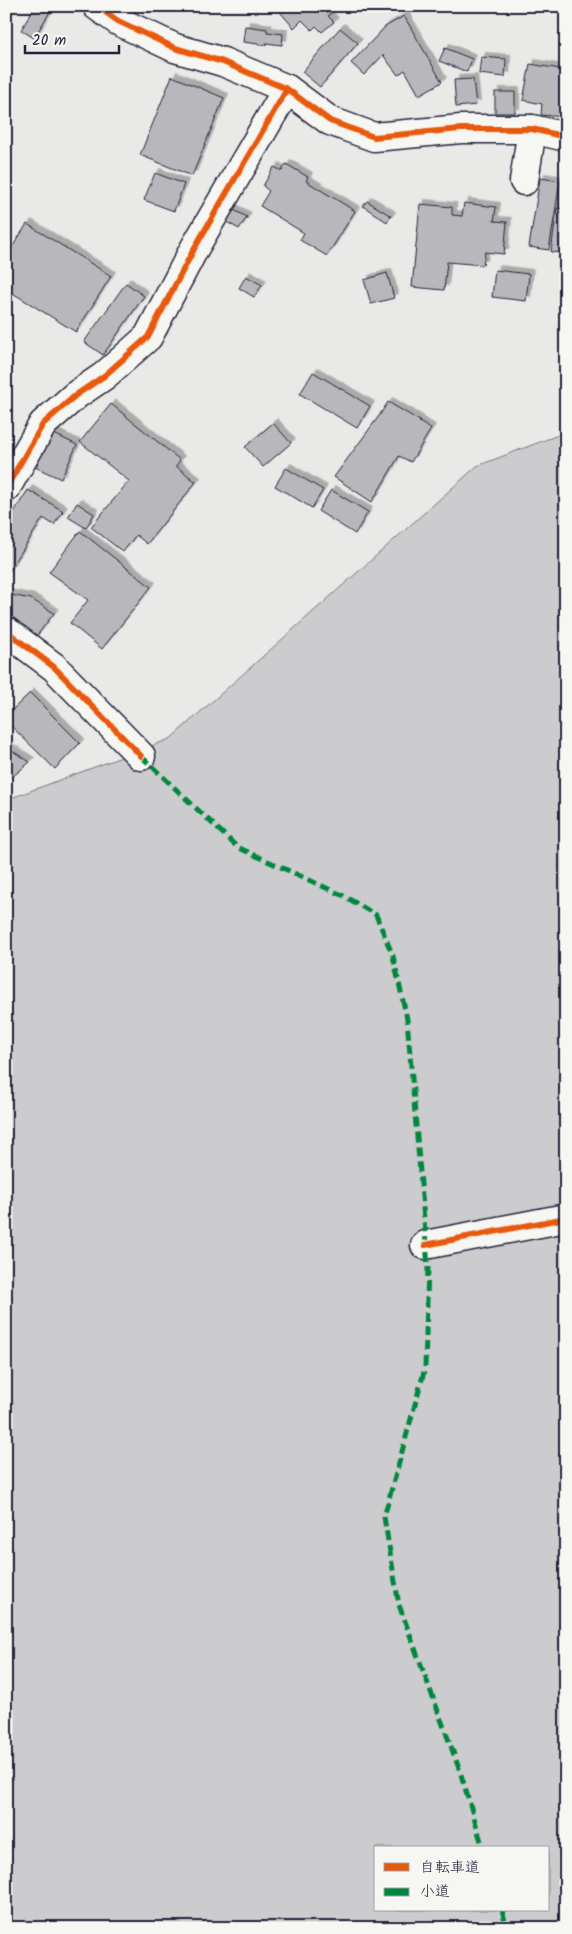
<svg xmlns="http://www.w3.org/2000/svg" width="572" height="1934" font-family="Kalam,'Klee One',sans-serif">
	<defs>
		<filter id="shadow"><feDropShadow dx="4.5" dy="-4.5" stdDeviation="0" flood-color="#0004"/></filter>
	</defs>
	<rect width="100%" height="100%" fill="#e9e9e7"/>
	<filter id="ink" filterUnits="userSpaceOnUse"><feTurbulence type="fractalNoise" baseFrequency=".02" numOctaves="2"/><feDisplacementMap in="SourceGraphic" scale="10" xChannelSelector="R" yChannelSelector="G"/><feConvolveMatrix kernelMatrix="1 2 1 2 8 2 1 2 1" color-interpolation-filters="sRGB"/></filter>
	<g filter="url(#ink)">
		<!-- green -->
		<path fill="#ccccce" stroke="#777784" fill-rule="evenodd" d="M566 432V1928H6V800L170 739 477 466ZM376 1848H548V1910H376Z"/>
		<!-- building -->
		<g fill="#b8b8bc" stroke="#22223b" filter="url(#shadow)">
			<polygon points="35,6 53,7 34,38 21,30"/>
			<polygon points="275,6 339,6 328,16 334,22 322,32 316,26 312,30 302,20 294,28"/>
			<polygon points="404,16 442,82 419,95 405,70 398,75 383,55 364,75 351,63 385,27"/>
			<polygon points="245,26 267,29 267,32 283,34 282,45 266,43 266,45 243,42"/>
			<polygon points="340,28 358,43 320,87 302,72"/>
			<polygon points="445,48 472,59 467,72 439,61"/>
			<polygon points="481,57 506,59 505,77 479,74"/>
			<polygon points="530,64 560,69 560,66 566,67 566,117 541,115 542,104 523,100"/>
			<polygon points="172,76 224,98 192,176 140,155"/>
			<polygon points="473,79 476,105 456,107 454,80"/>
			<rect x="495" y="92" width="20" height="21"/>
			<polygon points="286,164 308,177 306,181 355,211 327,256 300,240 304,233 260,206 269,191 263,186 274,167 282,171"/>
			<polygon points="155,173 184,184 174,211 144,200"/>
			<polygon points="540,178 560,181 549,250 529,247"/>
			<polygon points="367,201 391,216 387,222 363,206"/>
			<polygon points="464,203 496,207 494,221 507,222 504,254 485,252 483,265 447,262 444,290 412,287 420,204 452,207 452,215 462,216"/>
			<polygon points="557,208 566,209 566,253 551,252"/>
			<polygon points="232,209 247,217 239,229 225,221"/>
			<polygon points="27,224 111,276 76,332 6,289 6,257"/>
			<polygon points="495,270 529,274 526,301 492,297"/>
			<polygon points="387,273 394,298 371,304 364,280"/>
			<polygon points="246,276 262,285 254,297 239,288"/>
			<polygon points="126,283 144,296 103,355 84,342"/>
			<polygon points="313,372 370,406 357,428 300,394"/>
			<polygon points="388,402 420,421 419,422 431,429 411,462 399,456 372,502 334,477 379,416"/>
			<polygon points="111,404 180,460 176,466 196,482 147,544 136,535 123,552 91,527 129,481 80,442"/>
			<polygon points="273,423 291,443 263,467 245,447"/>
			<polygon points="52,433 77,445 61,479 35,467"/>
			<polygon points="286,468 323,490 312,508 275,486"/>
			<polygon points="28,490 63,511 54,525 43,518 6,576 6,524"/>
			<polygon points="331,490 368,512 355,534 318,511"/>
			<polygon points="77,503 94,514 86,528 68,517"/>
			<polygon points="80,531 151,587 102,649 70,623 88,600 49,572"/>
			<polygon points="6,594 31,599 54,613 36,637 6,616"/>
			<polygon points="30,693 80,743 55,769 6,721 6,716"/>
			<polygon points="6,747 30,762 6,782"/>
		</g>
		<g fill="none" stroke-linecap="round" stroke-linejoin="round">
			<!-- street casing -->
			<g stroke="#22223b" stroke-width="31">
				<g id="street">
					<polyline points="97,6 118,21 175,48 223,62 287,89 330,121 374,137 461,129 532,129 566,137"/>
					<polyline points="524,181 532,129"/>
					<polyline points="6,488 43,424 76,395 104,376 148,337 194,249 287,89"/>
					<polyline points="6,631 54,667 141,756"/>
					<polyline points="425,1245 566,1218"/>
				</g>
			</g>
			<!-- street -->
			<use href="#street" stroke="#f6f6f2" stroke-width="28"/>
			<!-- quiet -->
			<g stroke="#00873e" stroke-width="5" stroke-dasharray="10 5" stroke-linecap="butt">
				<polyline points="141,756 237,847 344,896 376,915 393,956 407,1019 428,1267 425,1368 384,1517 399,1605 460,1771 483,1848"/>
				<polyline points="502,1910 507,1928"/>
			</g>
			<!-- cycleway casing -->
			<g stroke="#f6f6f2" stroke-width="9">
				<g id="cycleway">
					<polyline points="97,6 118,21 175,48 223,62 287,89 330,121 374,137 461,129 532,129 566,137"/>
					<polyline points="6,488 43,424 76,395 104,376 148,337 194,249 287,89"/>
					<polyline points="6,631 54,667 141,756"/>
					<polyline points="425,1245 566,1218"/>
				</g>
			</g>
			<!-- cycleway -->
			<use href="#cycleway" stroke="#e8590c" stroke-width="6"/>
		</g>
	</g>
	<!-- margin -->
	<rect width="572" height="1934" fill="none" stroke="#f6f6f2" stroke-width="25"/>
	<rect x="12" y="12" width="547" height="1909" fill="none" stroke="#22223b" stroke-width="2" filter="url(#ink)"/>
	<!-- legend -->
	<rect x="374" y="1846" width="175" height="65" fill="#f6f6f2" stroke="#a1a1a9"/>
	<rect x="384" y="1863" width="25" height="8" fill="#e8590c" stroke="#a1a1a9"/>
	<text x="420" y="1872" font-size="15" fill="#22223b">自転車道</text>
	<rect x="384" y="1888" width="25" height="8" fill="#00873e" stroke="#a1a1a9"/>
	<text x="420" y="1896" font-size="15" fill="#22223b">小道</text>
	<!-- scale -->
	<path d="M25 45v8h94v-8" fill="none" stroke="#22223b" stroke-width="2.5"/>
	<text x="32" y="45" font-size="15" fill="#22223b" stroke="#f6f6f2" stroke-width="4" paint-order="stroke">20 m</text>
</svg>
